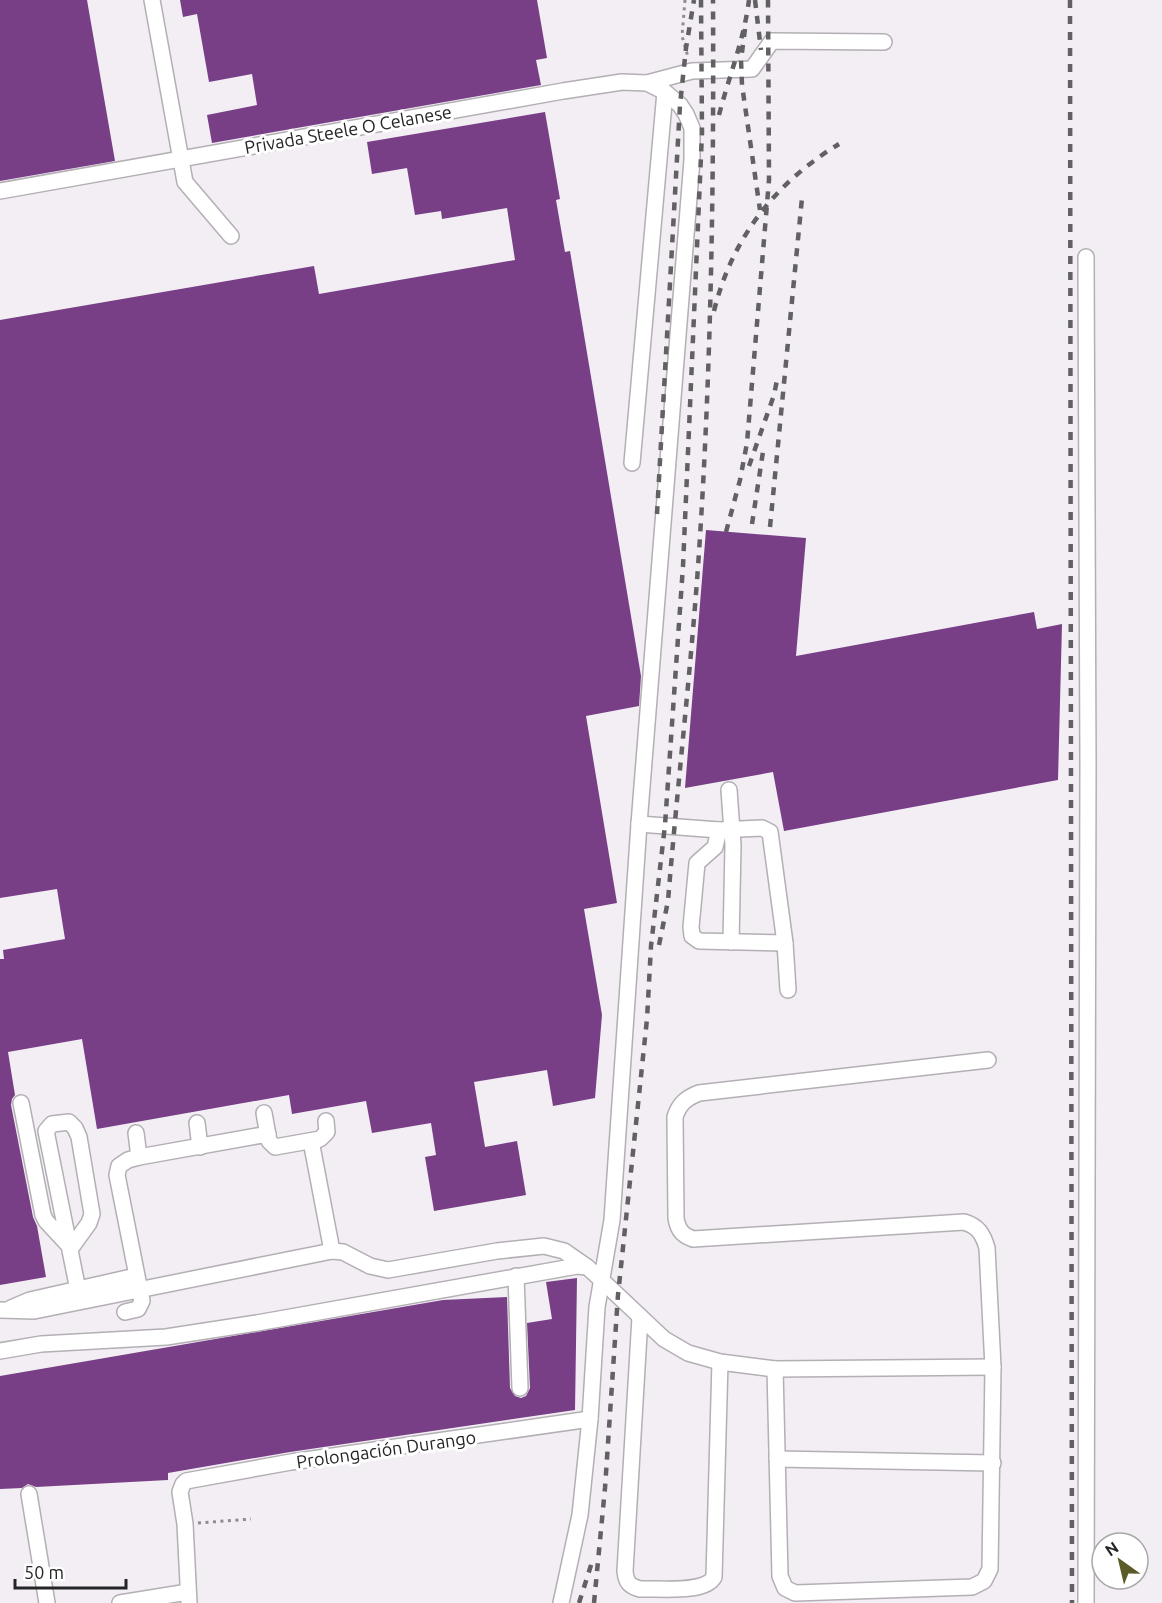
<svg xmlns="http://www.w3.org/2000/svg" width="1162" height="1603" font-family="Ubuntu,sans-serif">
	<rect width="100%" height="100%" fill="#f2eef4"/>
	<!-- building -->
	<g fill="#783f87">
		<polygon points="0,0 87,0 115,161 0,181"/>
		<polygon points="180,0 537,0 547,58 536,60 541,85 212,143 207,115 257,105 252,74 209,82 197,14 183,17"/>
		<polygon points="545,112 560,199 556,200 565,252 570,251 641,676 639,706 586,716 617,903 584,909 602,1015 595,1098 553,1106 547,1070 474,1082 485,1147 517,1141 526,1195 434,1211 425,1157 436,1155 431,1123 372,1133 366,1101 292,1114 289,1095 97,1129 82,1039 8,1052 15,1095 12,1099 11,1105 33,1217 37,1226 46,1277 0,1285 0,959 4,959 3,950 65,939 57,889 0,898 0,320 314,266 319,294 515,260 507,208 442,219 441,211 415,215 407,168 372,174 367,142"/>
		<polygon points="706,530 806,538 796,656 1034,612 1037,629 1062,624 1058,780 784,831 773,772 685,788"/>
		<polygon points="577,1278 575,1410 290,1452 168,1473 168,1480 36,1487 28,1484 22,1488 0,1489 0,1376 443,1300 507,1297 510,1388 515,1396 521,1398 526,1396 530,1388 527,1323 552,1319 546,1282"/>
	</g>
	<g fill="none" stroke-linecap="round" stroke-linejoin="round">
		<!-- minor casing -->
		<g stroke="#b3afb4" stroke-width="18">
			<g id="minor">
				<polyline points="152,0 185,182 231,236"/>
				<polyline points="647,83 692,71 752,69 772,41 884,42"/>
				<polyline points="0,191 563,91 622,82 647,83 665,92 680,105 686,114 692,128 692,160 639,824 612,1220 597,1307 590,1419 580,1515 561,1603"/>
				<polyline points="1086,257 1088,765 1086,1603"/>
				<polyline points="632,463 665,92"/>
				<polyline points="729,790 733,845 731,942"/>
				<polyline points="639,824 719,830 762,828 770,832 785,943 788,990"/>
				<polyline points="719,830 715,847 697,863 691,927 692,936 699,941 785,943"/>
				<polyline points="21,1103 43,1215 46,1221 71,1248 89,1223 92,1214 79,1137 75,1128 69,1122 52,1124 46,1131 78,1290"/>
				<polyline points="264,1113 269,1141 275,1147 320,1139 327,1132 326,1121"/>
				<polyline points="197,1123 200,1147"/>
				<polyline points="136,1133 139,1157"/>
				<polyline points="311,1141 332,1251"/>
				<polyline points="516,1276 520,1388"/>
				<polyline points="11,1308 30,1300 136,1276"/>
				<polyline points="0,1310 34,1311 332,1251 343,1252 370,1266 388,1270 497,1251 544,1246 564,1251 587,1267"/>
				<polyline points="125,1312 138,1309 142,1301 117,1175 119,1166 128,1160 139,1157 268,1134"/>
				<path d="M640 1317 625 1571C626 1582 629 1586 640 1589 658 1588 705 1594 714 1577L720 1362"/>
				<polyline points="0,1351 41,1344 166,1337 257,1323 577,1266 587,1267 594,1273 664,1339 688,1353 720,1362 775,1369 993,1367"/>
				<path d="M775 1369 780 1576 785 1588 795 1593 972 1587 984 1581 990 1569 993 1367 987 1248C983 1234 978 1226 964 1222L693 1239C682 1235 678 1230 676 1218L675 1117C679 1104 686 1098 699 1093L988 1060"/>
				<polyline points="777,1459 993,1463"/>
				<polyline points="29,1494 47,1603"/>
				<polyline points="120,1603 188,1592"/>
				<polyline points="189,1603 185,1524 180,1492 183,1484 186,1481 291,1462 590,1419"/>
			</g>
		</g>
		<!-- path -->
		<g stroke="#8e8c90" stroke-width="3" stroke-dasharray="3 4.5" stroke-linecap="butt">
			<polyline points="685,0 682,36 688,57"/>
			<polyline points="198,1523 251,1519"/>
		</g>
		<!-- minor -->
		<use href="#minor" stroke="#fff" stroke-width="15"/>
		<!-- rail -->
		<g stroke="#626063" stroke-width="4.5" stroke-dasharray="8 8" stroke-linecap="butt">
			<polyline points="755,0 761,50"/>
			<polyline points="1070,0 1072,1603"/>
			<polyline points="745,29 741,60 742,85 760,210"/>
			<path d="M719 115C729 76 744 40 749 0"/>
			<path d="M714 311C732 238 775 183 839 144"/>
			<polyline points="749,466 774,395 778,375"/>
			<polyline points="657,514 680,105 686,48 694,0"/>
			<polyline points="752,524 764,445"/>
			<polyline points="770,527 802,198"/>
			<polyline points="726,532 740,480 747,443 769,180 768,0"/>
			<path d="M659 945 668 901C677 790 690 678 698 567 711 378 714 189 713 0"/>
			<polyline points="579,1603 592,1562"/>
			<polyline points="594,1603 605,1488 618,1295 647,1019 651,946 665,825 683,566 702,133 701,0"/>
		</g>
	</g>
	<g text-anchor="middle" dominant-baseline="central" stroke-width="6" stroke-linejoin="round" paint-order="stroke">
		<!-- street labels -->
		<g font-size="18" fill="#252426" stroke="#fff">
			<text transform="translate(348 129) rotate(-10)">Privada Steele O Celanese</text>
			<text transform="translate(386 1449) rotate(-8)">Prolongación Durango</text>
		</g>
	</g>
	<!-- north arrow -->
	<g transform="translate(1120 1561) rotate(326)"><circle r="28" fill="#ffffff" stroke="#a8a7a8" stroke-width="1.5"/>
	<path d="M0-4.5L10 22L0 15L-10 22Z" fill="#5b5b28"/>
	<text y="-9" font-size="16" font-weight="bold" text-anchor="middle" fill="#252426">N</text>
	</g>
	<!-- scale -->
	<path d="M15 1579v9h111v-9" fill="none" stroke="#252426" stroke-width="3"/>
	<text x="24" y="1579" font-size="18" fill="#252426" stroke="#ffffff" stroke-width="4.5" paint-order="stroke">50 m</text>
</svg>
